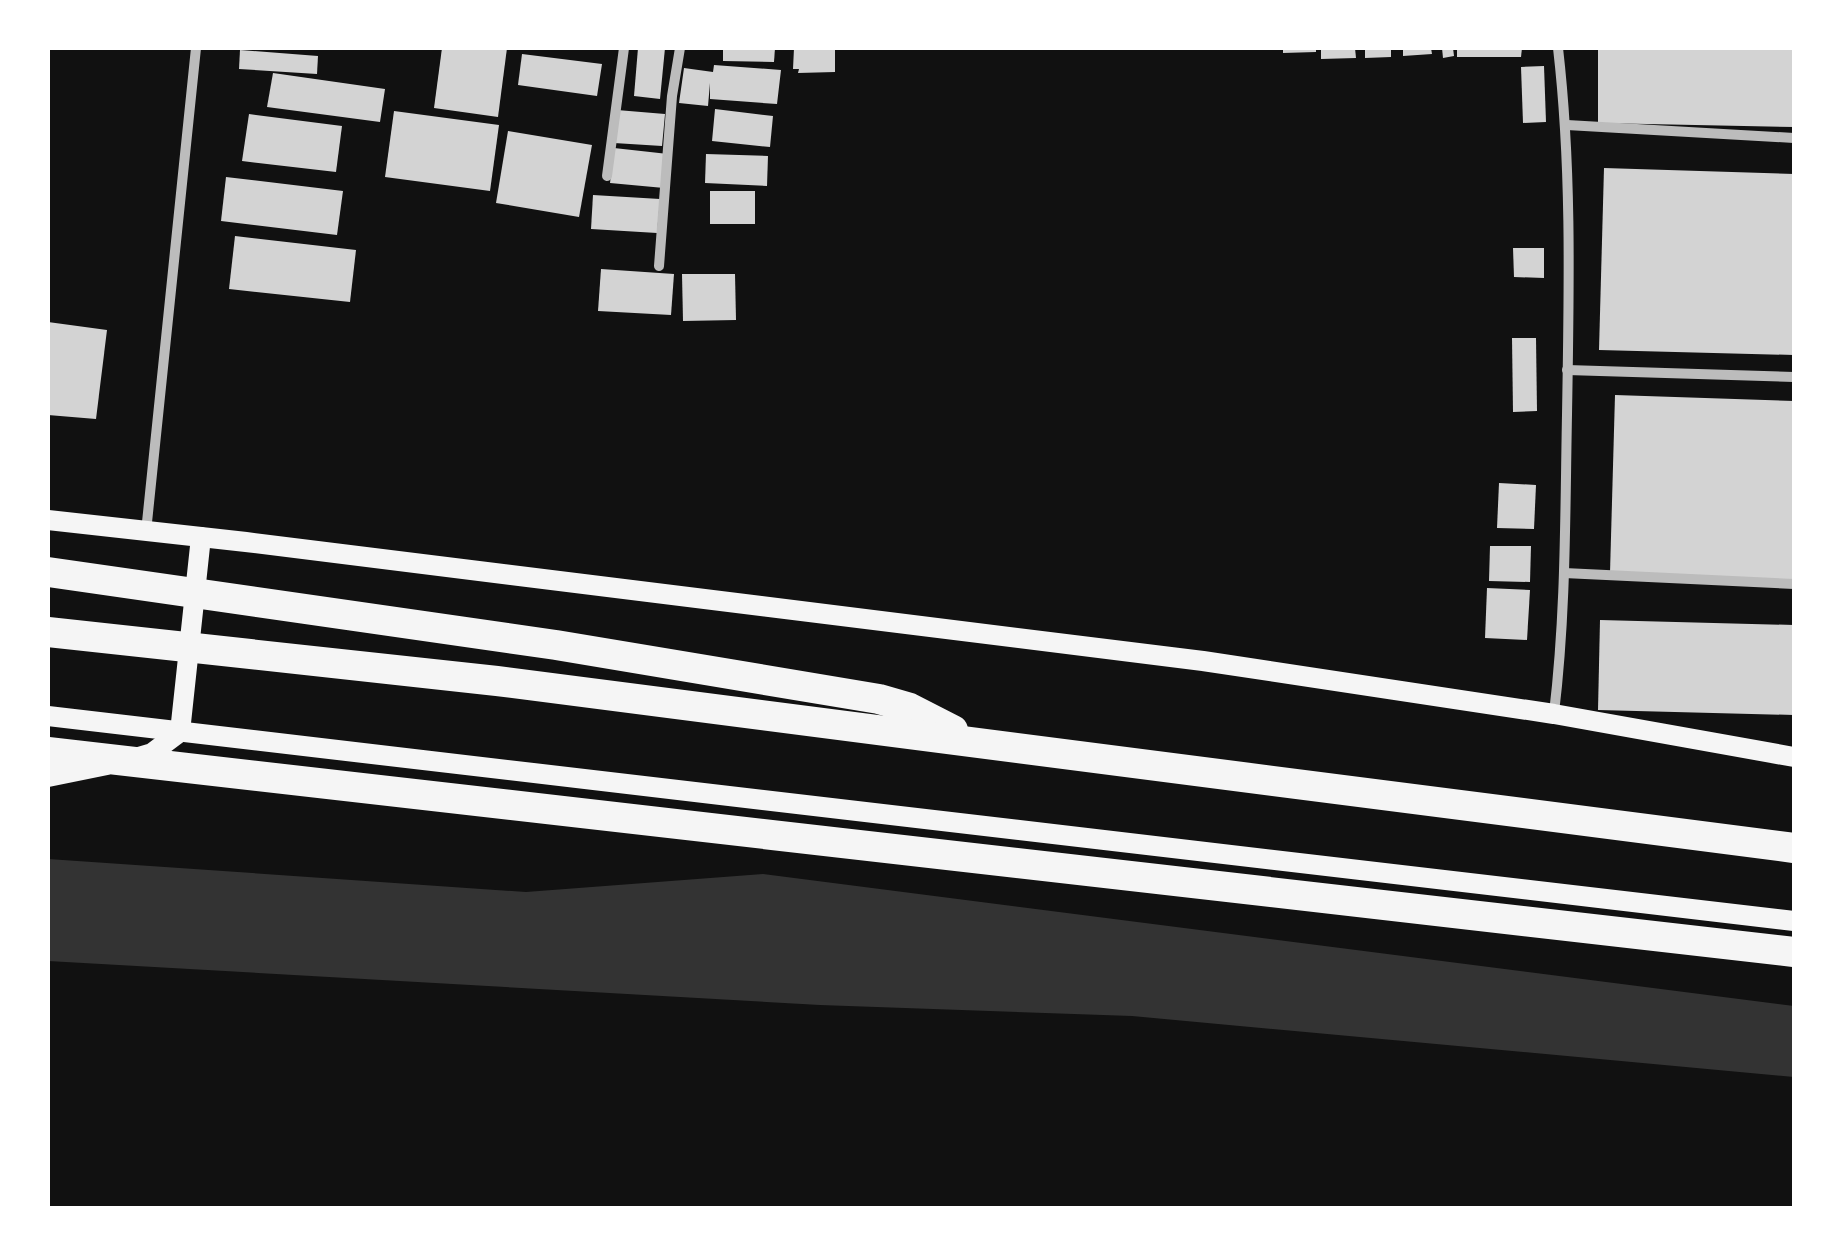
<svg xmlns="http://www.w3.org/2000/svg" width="1842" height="1256" font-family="'Roboto Serif',serif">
	<rect width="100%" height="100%" fill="#111"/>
	<!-- water -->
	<polygon fill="#333" points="48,859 526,892 763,874 1794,1006 1794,1077 1132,1016 820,1005 48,961"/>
	<!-- building -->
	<g fill="#d3d3d3">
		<polygon points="442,48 507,48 498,117 434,108"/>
		<polygon points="638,48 665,48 660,99 634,96"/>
		<polygon points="723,48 775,48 774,62 723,61"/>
		<polygon points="794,48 835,48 835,72 798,73 799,69 793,69"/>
		<polygon points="1283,48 1316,48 1316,52 1283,53"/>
		<polygon points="1321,48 1355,48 1356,58 1321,59"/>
		<polygon points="1365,48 1391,48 1391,57 1365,58"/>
		<polygon points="1403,48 1431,48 1432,54 1403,56"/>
		<polygon points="1442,48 1453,48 1454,56 1443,58"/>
		<polygon points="1457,48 1522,48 1521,57 1457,57"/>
		<polygon points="1598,48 1794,48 1794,127 1598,123"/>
		<polygon points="240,50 318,56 317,74 239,69"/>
		<polygon points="522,54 602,64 597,96 518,85"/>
		<polygon points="714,65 781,70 777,104 710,99 710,83 708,106 679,103 684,68 713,72"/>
		<polygon points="1544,66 1546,122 1523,123 1521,67"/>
		<polygon points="273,73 385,89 380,122 267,107"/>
		<polygon points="715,109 773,116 770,147 712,141"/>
		<polygon points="617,110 665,114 662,146 614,143"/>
		<polygon points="394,111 499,125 490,191 385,177"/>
		<polygon points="249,114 342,126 336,172 242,161"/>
		<polygon points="508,131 592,145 579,217 496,203"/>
		<polygon points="614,148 668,154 664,188 610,183"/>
		<polygon points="706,154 768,156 767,186 705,183"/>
		<polygon points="1604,168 1794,174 1794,355 1599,350"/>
		<polygon points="226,177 343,191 337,235 221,221"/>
		<rect x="710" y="191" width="45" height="33"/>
		<polygon points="593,195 660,199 657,233 591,229"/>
		<polygon points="235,236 356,250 350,302 229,289"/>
		<polygon points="1513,248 1544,248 1544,278 1514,277"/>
		<polygon points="601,269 674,274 671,315 598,311"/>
		<polygon points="682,274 735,274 736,320 683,321"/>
		<polygon points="48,322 107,330 96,419 48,415"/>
		<polygon points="1512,338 1536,338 1537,411 1513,412"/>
		<polygon points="1615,395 1794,401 1794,581 1610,573"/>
		<polygon points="1499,483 1536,485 1534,529 1497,528"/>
		<polygon points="1490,546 1531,546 1530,582 1489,581"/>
		<polygon points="1487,588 1530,590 1527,640 1485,638"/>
		<polygon points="1600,620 1794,625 1794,715 1598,710"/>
	</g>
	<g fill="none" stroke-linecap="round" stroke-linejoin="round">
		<!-- minor -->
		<g stroke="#bcbcbc" stroke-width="10">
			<polyline points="1567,125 1794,138"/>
			<polyline points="607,176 624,48"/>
			<polyline points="659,266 672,96 680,48"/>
			<polyline points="1567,370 1794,377"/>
			<polyline points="146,532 196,48"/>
			<polyline points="1564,573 1794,584"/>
			<path d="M1554 713C1566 614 1565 514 1567 415 1569 293 1572 169 1558 48"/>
		</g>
		<!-- secondary -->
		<g stroke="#f5f5f5" stroke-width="20">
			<polyline points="48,520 246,542 1203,661 1554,714 1794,757"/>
			<polyline points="48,716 1794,921"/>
			<polyline points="135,758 152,753 180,732 201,537"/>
			<polyline points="48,777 107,765"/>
		</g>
		<!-- motorway -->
		<g stroke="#f5f5f5" stroke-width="30">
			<polyline points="48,572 556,645 879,699 910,708 953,730"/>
			<polyline points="48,632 497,681 1794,848"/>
			<polyline points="48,752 1794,952"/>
		</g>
	</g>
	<!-- border -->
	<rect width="1842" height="1256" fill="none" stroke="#ffffff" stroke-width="100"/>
</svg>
